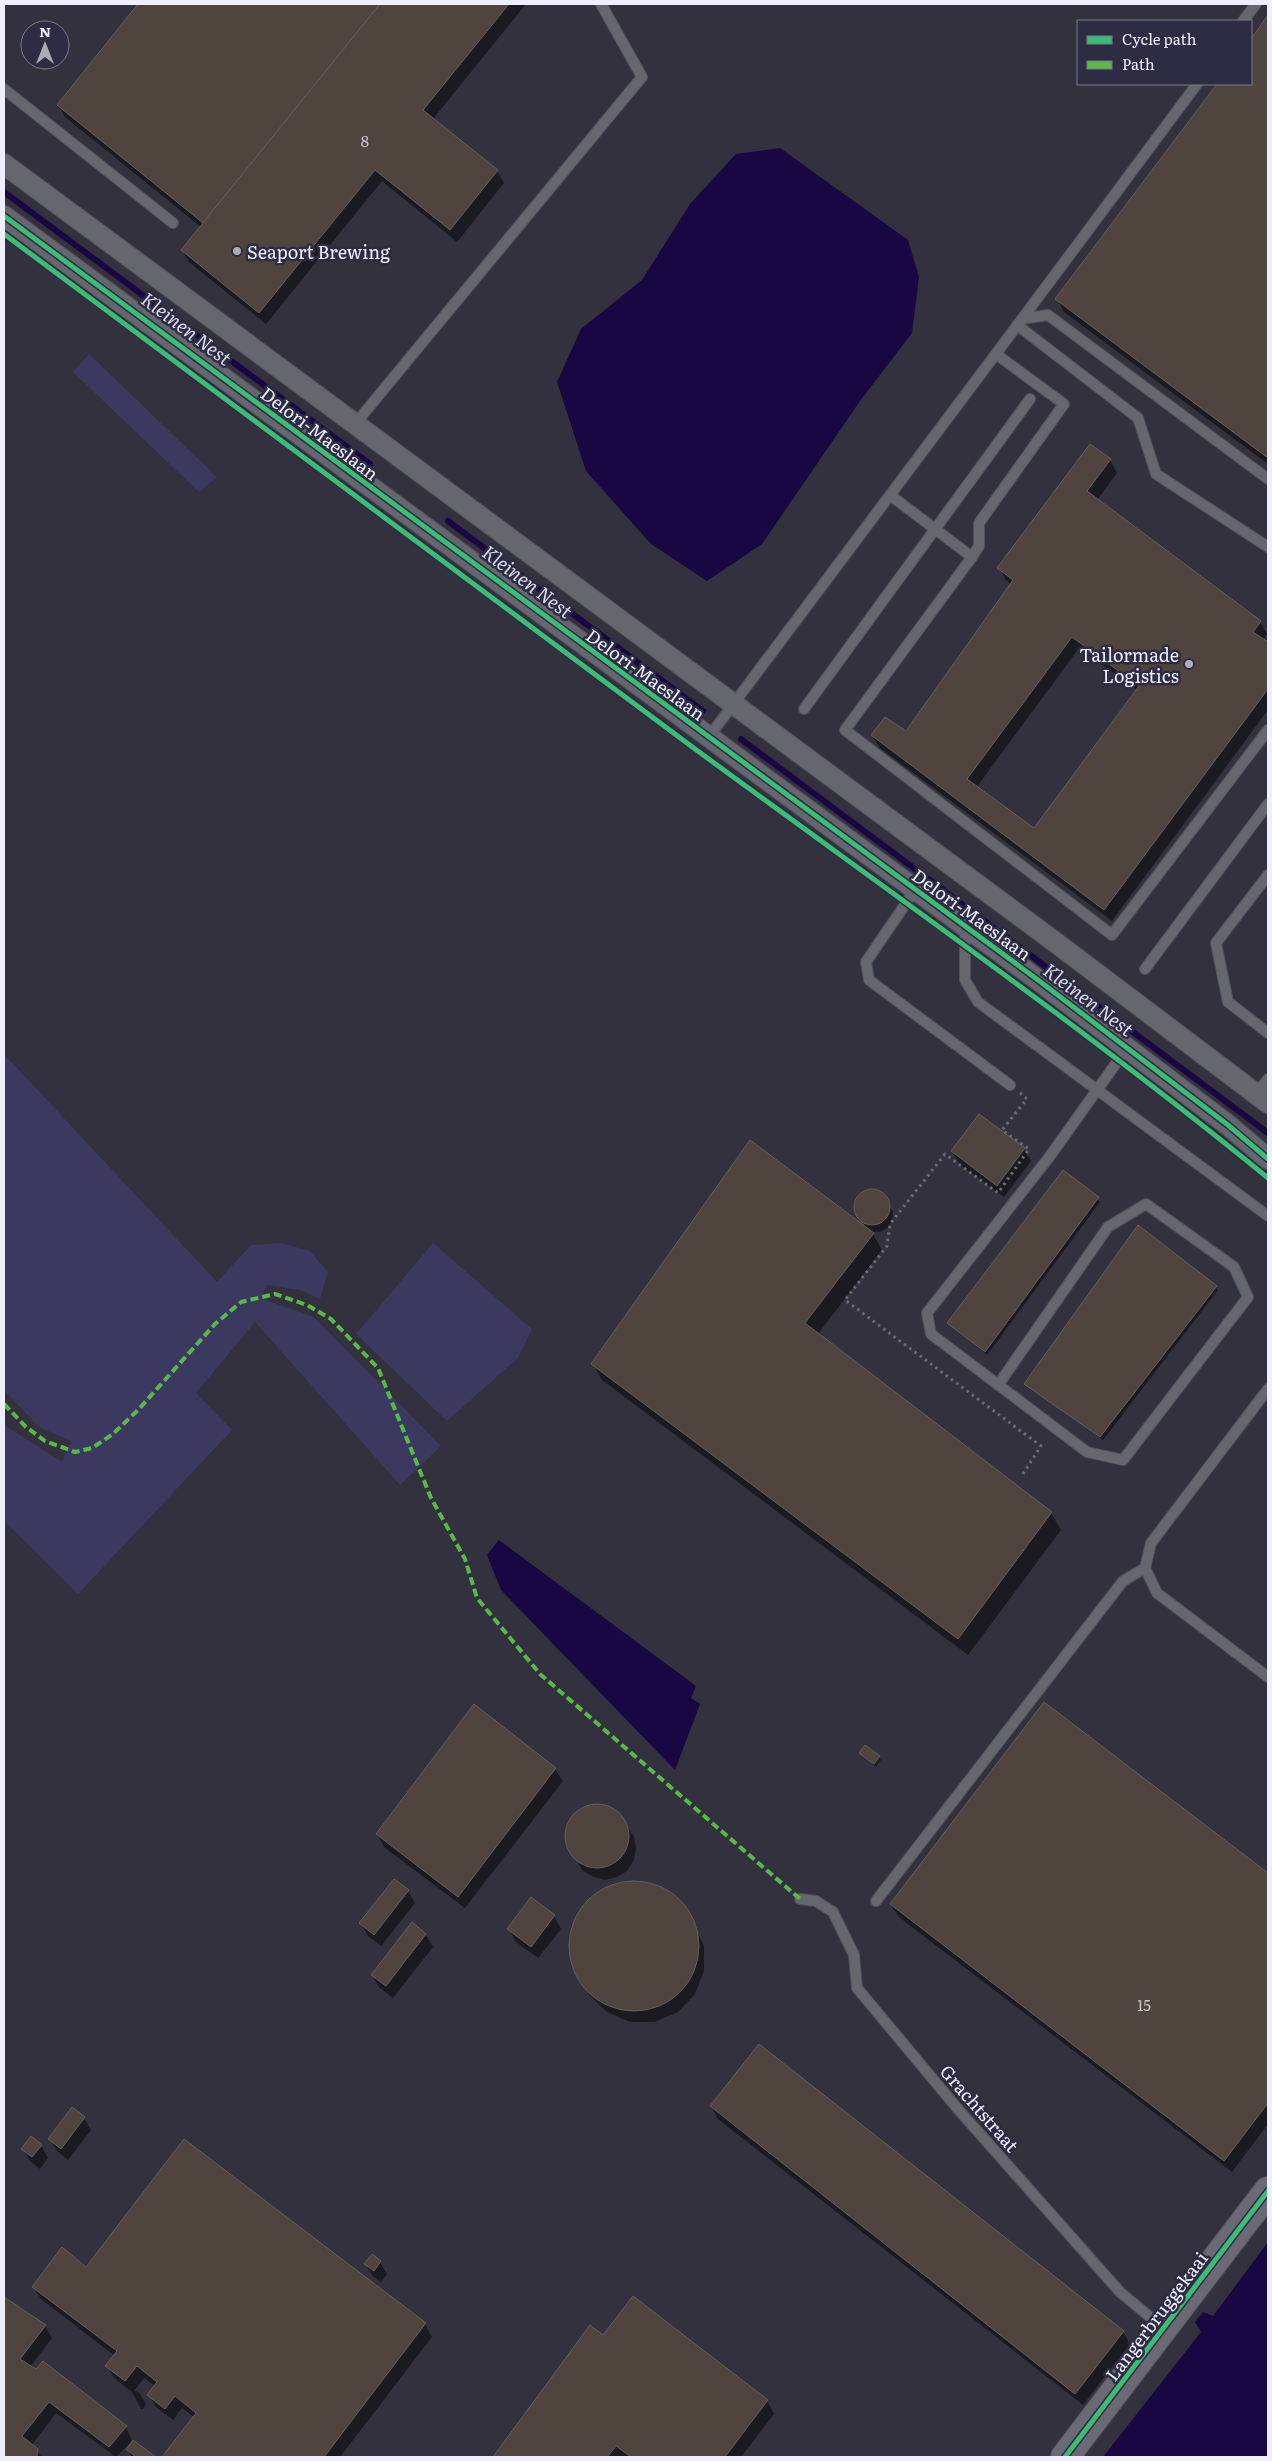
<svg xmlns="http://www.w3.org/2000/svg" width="1272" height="2461" font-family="Literata,serif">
	<rect width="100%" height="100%" fill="#32313d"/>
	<!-- green -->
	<g fill="#3c3960">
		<polygon points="89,354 217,477 199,492 73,372"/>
		<path d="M4 1054 217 1282 251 1245 281 1243 310 1251 328 1272 320 1299 300 1290 267 1285 260 1297C278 1306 296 1309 315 1318L441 1446 400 1485 255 1322 196 1393 232 1430 78 1594 4 1521V1425L62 1462 71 1441 39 1427 4 1390Z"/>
		<polygon points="433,1243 532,1329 518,1358 447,1421 356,1334"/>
	</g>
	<!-- water -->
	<g fill="#190743">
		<polygon points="780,148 908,240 919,277 912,333 860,401 762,544 707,581 651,544 586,471 557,382 581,329 642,280 690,204 736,154"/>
		<polygon points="499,1540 696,1686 691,1698 700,1704 675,1770 501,1590 487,1555"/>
		<polygon points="1268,2242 1268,2457 1103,2457 1201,2332 1195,2322 1203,2312 1213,2316"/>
	</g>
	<!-- shadow -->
	<g fill="#0007" fill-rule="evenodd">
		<polygon points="140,4 526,4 433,119 497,171 504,183 457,242 382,181 266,324 189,262 182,250 201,227 65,117 58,105"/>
		<polygon points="1268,17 1268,464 1064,312 1057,299 1218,84 1251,84 1251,41"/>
		<path d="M1110 460 1117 473 1097 500 1260 622 1267 634 1263 640 1268 644V710L1112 921 880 748 872 736 906 733 1011 585 1006 580 999 568ZM1079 648 1137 690 1034 830 976 788Z"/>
		<polygon points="1024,1149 1031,1161 1004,1197 959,1164 952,1151"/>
		<polygon points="1063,1171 1100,1202 987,1355 949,1323"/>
		<polygon points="871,1191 881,1194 893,1212 893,1217 889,1227 880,1232 872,1232 882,1250 818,1334 1051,1513 1061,1530 968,1655 602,1380 593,1364 866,1229 856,1209 858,1199"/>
		<polygon points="1216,1287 1218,1290 1103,1440 1026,1384"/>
		<polygon points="1044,1704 1268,1874 1268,2124 1232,2172 899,1917 891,1905"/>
		<polygon points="861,1753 879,1757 881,1760 876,1767"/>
		<polygon points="555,1769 563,1781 465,1908 384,1847 377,1834"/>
		<polygon points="597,1805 609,1807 619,1813 634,1837 636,1848 634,1860 627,1871 617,1877 605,1880 594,1877 583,1871 569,1848 566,1836 569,1824 575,1814 585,1807"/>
		<polygon points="646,1883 669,1893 687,1910 704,1946 704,1971 695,1994 678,2012 655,2022 630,2022 607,2012 589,1995 572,1959 572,1934 581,1911 598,1893 621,1884"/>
		<polygon points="408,1891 415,1903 381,1946 368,1936 361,1923"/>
		<polygon points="554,1916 561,1929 538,1958 516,1942 509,1929"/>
		<polygon points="412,1924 426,1935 433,1947 393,1998 379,1987 372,1975"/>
		<polygon points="711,2106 1123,2332 1130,2344 1083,2405 718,2119"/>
		<polygon points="72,2109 84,2118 91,2130 68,2160 57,2151 50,2139"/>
		<polygon points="184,2140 425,2324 432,2337 340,2457 164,2457 194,2417 182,2408 173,2420 156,2407 149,2395 155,2386 144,2378 134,2391 139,2392 146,2404 143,2409 141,2409 132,2392 114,2378 107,2366 115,2356 41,2299 33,2287 86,2268"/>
		<polygon points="41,2145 48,2158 40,2169 30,2161 23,2149"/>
		<polygon points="380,2262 387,2274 381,2282 373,2276 365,2264"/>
		<polygon points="633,2298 767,2401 774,2414 741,2457 494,2457 591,2327 603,2337"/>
		<polygon points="4,2299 45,2326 52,2338 30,2367 126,2427 132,2441 154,2457 132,2457 126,2447 116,2457 56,2413 32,2445 42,2457 4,2457"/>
	</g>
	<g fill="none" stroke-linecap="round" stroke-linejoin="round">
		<!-- stream -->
		<g stroke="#190743" stroke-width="6">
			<polyline points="4,192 370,464"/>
			<polyline points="448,521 703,711"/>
			<polyline points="741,739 1268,1133"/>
		</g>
	</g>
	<!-- building -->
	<g fill="#50443f" stroke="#645f61" fill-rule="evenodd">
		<polygon points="138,4 380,4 203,223 57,105"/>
		<polygon points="380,4 509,4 423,110 498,170 450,230 375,170 259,313 181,250"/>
		<polygon points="1268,15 1268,458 1055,299 1217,84 1251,84 1251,39"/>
		<path d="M1090 444 1111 459 1087 491 1261 621 1253 632 1268 642V689L1104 910 871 735 885 717 906 731 1013 580 997 568ZM1072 637 1139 686 1034 828 967 779Z"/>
		<polygon points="979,1114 1025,1148 997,1186 951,1151"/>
		<polygon points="750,1140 874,1233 805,1323 1052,1512 958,1639 591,1364"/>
		<polygon points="1063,1170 1099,1197 985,1352 947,1323"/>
		<circle cx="872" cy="1207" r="18"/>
		<polygon points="1138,1225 1217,1286 1100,1437 1024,1384"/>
		<polygon points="1044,1702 1268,1873 1268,2103 1224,2161 890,1904"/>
		<polygon points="474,1704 556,1768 458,1897 376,1834"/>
		<polygon points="865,1745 880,1756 874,1764 859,1753"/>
		<circle cx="597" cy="1836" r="32"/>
		<polygon points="394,1879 409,1890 374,1935 359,1923"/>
		<circle cx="634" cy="1946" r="65"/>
		<polygon points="531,1897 555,1915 531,1947 507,1929"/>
		<polygon points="412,1922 426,1934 386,1986 371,1975"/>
		<polygon points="759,2044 1124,2331 1075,2394 710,2106"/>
		<polygon points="72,2107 85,2117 61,2149 48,2139"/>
		<polygon points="31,2136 42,2145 32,2157 21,2149"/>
		<polygon points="184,2139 426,2323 324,2457 162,2457 196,2413 175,2396 165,2409 147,2395 157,2382 137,2366 125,2381 105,2366 117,2351 32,2287 62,2247 86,2267"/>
		<polygon points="372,2254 381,2261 374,2271 364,2264"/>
		<polygon points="633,2296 768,2400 725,2457 631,2457 616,2446 607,2457 493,2457 590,2325 603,2335"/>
		<polygon points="4,2297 46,2325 20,2359 36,2369 43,2361 127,2426 109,2447 49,2402 22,2436 38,2449 37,2457 4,2457"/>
		<polygon points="133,2440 156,2457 136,2457 126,2449"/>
	</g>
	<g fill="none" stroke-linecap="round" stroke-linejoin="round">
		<!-- service casing -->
		<g stroke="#51505b" stroke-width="12">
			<g id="service">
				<polyline points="1243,21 1256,4"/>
				<polyline points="4,89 173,223"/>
				<polyline points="1022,319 1197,84"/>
				<polyline points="1017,325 1138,418 1156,474 1268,547"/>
				<polyline points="355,424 642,77 601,4"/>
				<polyline points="890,495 972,557 845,730 1112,935 1268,730"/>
				<polyline points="972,557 979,546 979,523 1064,404 996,354"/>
				<polyline points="804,709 1030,399"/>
				<polyline points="708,738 1022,319 1048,315 1268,479"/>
				<polyline points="1268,875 1216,943 1228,1002 1268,1033"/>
				<polyline points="915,890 866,962 869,980 1010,1085"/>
				<polyline points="965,926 965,980 978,1002 1268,1216"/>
				<polyline points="1145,969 1268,804"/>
				<polyline points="1257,1093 1268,1079"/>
				<polyline points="998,1385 1108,1227 1146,1204 1234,1267 1248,1297 1123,1460 1087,1452 931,1334 927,1313 1050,1156 1127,1048"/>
				<polyline points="1145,1568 1157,1593 1268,1677"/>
				<polyline points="800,1899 816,1901 833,1912 854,1955 857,1988 957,2108 1120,2292 1162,2327"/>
				<polyline points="876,1901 1123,1581 1145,1568 1151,1543 1268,1389"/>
			</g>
		</g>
		<!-- minor casing -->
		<g stroke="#51505b" stroke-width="22">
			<g id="minor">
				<polyline points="4,164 1059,945 1268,1103"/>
				<polyline points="4,216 1038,980 1228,1125 1268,1159"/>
			</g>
		</g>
		<!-- secondary casing -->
		<g stroke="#51505b" stroke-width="30">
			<polyline id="secondary" points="1065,2457 1268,2191"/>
		</g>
		<!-- path -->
		<polyline stroke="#6c6b73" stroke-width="3" stroke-dasharray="2.5 4" stroke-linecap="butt" points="1020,1093 1027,1099 1002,1130 1029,1149 998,1193 945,1154 890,1224 887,1246 845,1300 1041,1446 1021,1477"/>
		<!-- service -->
		<use href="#service" stroke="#66666e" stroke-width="10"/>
		<!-- minor -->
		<use href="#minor" stroke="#66666e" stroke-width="20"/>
		<!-- secondary -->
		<use href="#secondary" stroke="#6a6974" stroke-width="28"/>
		<!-- quiet -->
		<polyline stroke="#58b947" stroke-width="4" stroke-dasharray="8 4" stroke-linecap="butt" points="4,1404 26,1427 45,1441 75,1452 92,1448 113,1434 138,1410 215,1324 241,1302 275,1294 307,1305 331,1319 378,1368 431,1498 465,1559 477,1598 540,1674 800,1899"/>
		<!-- cycleway casing -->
		<g stroke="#2e2c42" stroke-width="8">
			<g id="cycleway">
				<polyline points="4,216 1038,980 1228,1125 1268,1159"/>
				<path d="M4 234C234 404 461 576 691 746 884 888 1082 1026 1268 1178"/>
				<polyline points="1065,2457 1268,2191"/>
			</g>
		</g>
		<!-- cycleway -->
		<use href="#cycleway" stroke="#3abd76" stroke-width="5"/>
	</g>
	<!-- markers -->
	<g fill="#acacb9" stroke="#2e2c42" stroke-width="2">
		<circle cx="237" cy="251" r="5"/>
		<circle cx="1189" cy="664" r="5"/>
	</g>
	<g text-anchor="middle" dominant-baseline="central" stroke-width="5" stroke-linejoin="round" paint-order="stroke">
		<!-- number labels -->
		<g font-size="15" fill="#c6c4cd">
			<text x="365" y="140">8</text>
			<text x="1144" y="2004">15</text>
		</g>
		<!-- poi labels -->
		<g font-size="18" fill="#eeeefc" stroke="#2e2c42" text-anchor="start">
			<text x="247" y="251">Seaport Brewing</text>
			<text x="1179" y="654" text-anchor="end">Tailormade<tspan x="1179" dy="21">Logistics</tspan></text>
		</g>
		<!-- street labels -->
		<g font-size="18" fill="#eeeefc" stroke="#2e2c42">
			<text transform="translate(320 433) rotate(37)">Delori-Maeslaan</text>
			<text transform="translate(646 674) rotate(36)">Delori-Maeslaan</text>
			<text transform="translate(972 914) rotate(36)">Delori-Maeslaan</text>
			<text transform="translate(980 2108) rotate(49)">Grachtstraat</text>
			<text transform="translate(1156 2316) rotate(-53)">Langerbruggekaai</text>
		</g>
		<!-- water labels -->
		<g font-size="19" font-style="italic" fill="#dcdcf0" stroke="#2e2c42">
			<text transform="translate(187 328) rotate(37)">Kleinen Nest</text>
			<text transform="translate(528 581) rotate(37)">Kleinen Nest</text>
			<text transform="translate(1089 999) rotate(37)">Kleinen Nest</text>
		</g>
	</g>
	<!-- border -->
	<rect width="1272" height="2461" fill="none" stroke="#eeeefc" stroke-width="10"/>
	<!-- legend -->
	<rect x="1077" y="20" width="175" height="65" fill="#2e2c42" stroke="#7b7a8c"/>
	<rect x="1087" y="36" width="25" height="8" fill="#3abd76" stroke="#7b7a8c"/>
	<text x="1122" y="45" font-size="15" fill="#eeeefc">Cycle path</text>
	<rect x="1087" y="61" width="25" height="8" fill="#58b947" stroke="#7b7a8c"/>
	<text x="1122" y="70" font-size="15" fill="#eeeefc">Path</text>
	<!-- north arrow -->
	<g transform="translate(45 45)"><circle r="24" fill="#2e2c42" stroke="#7b7a8c"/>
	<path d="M0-4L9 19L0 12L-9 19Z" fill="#acacb9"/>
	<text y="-8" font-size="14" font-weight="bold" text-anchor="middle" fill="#eeeefc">N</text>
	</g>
</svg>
